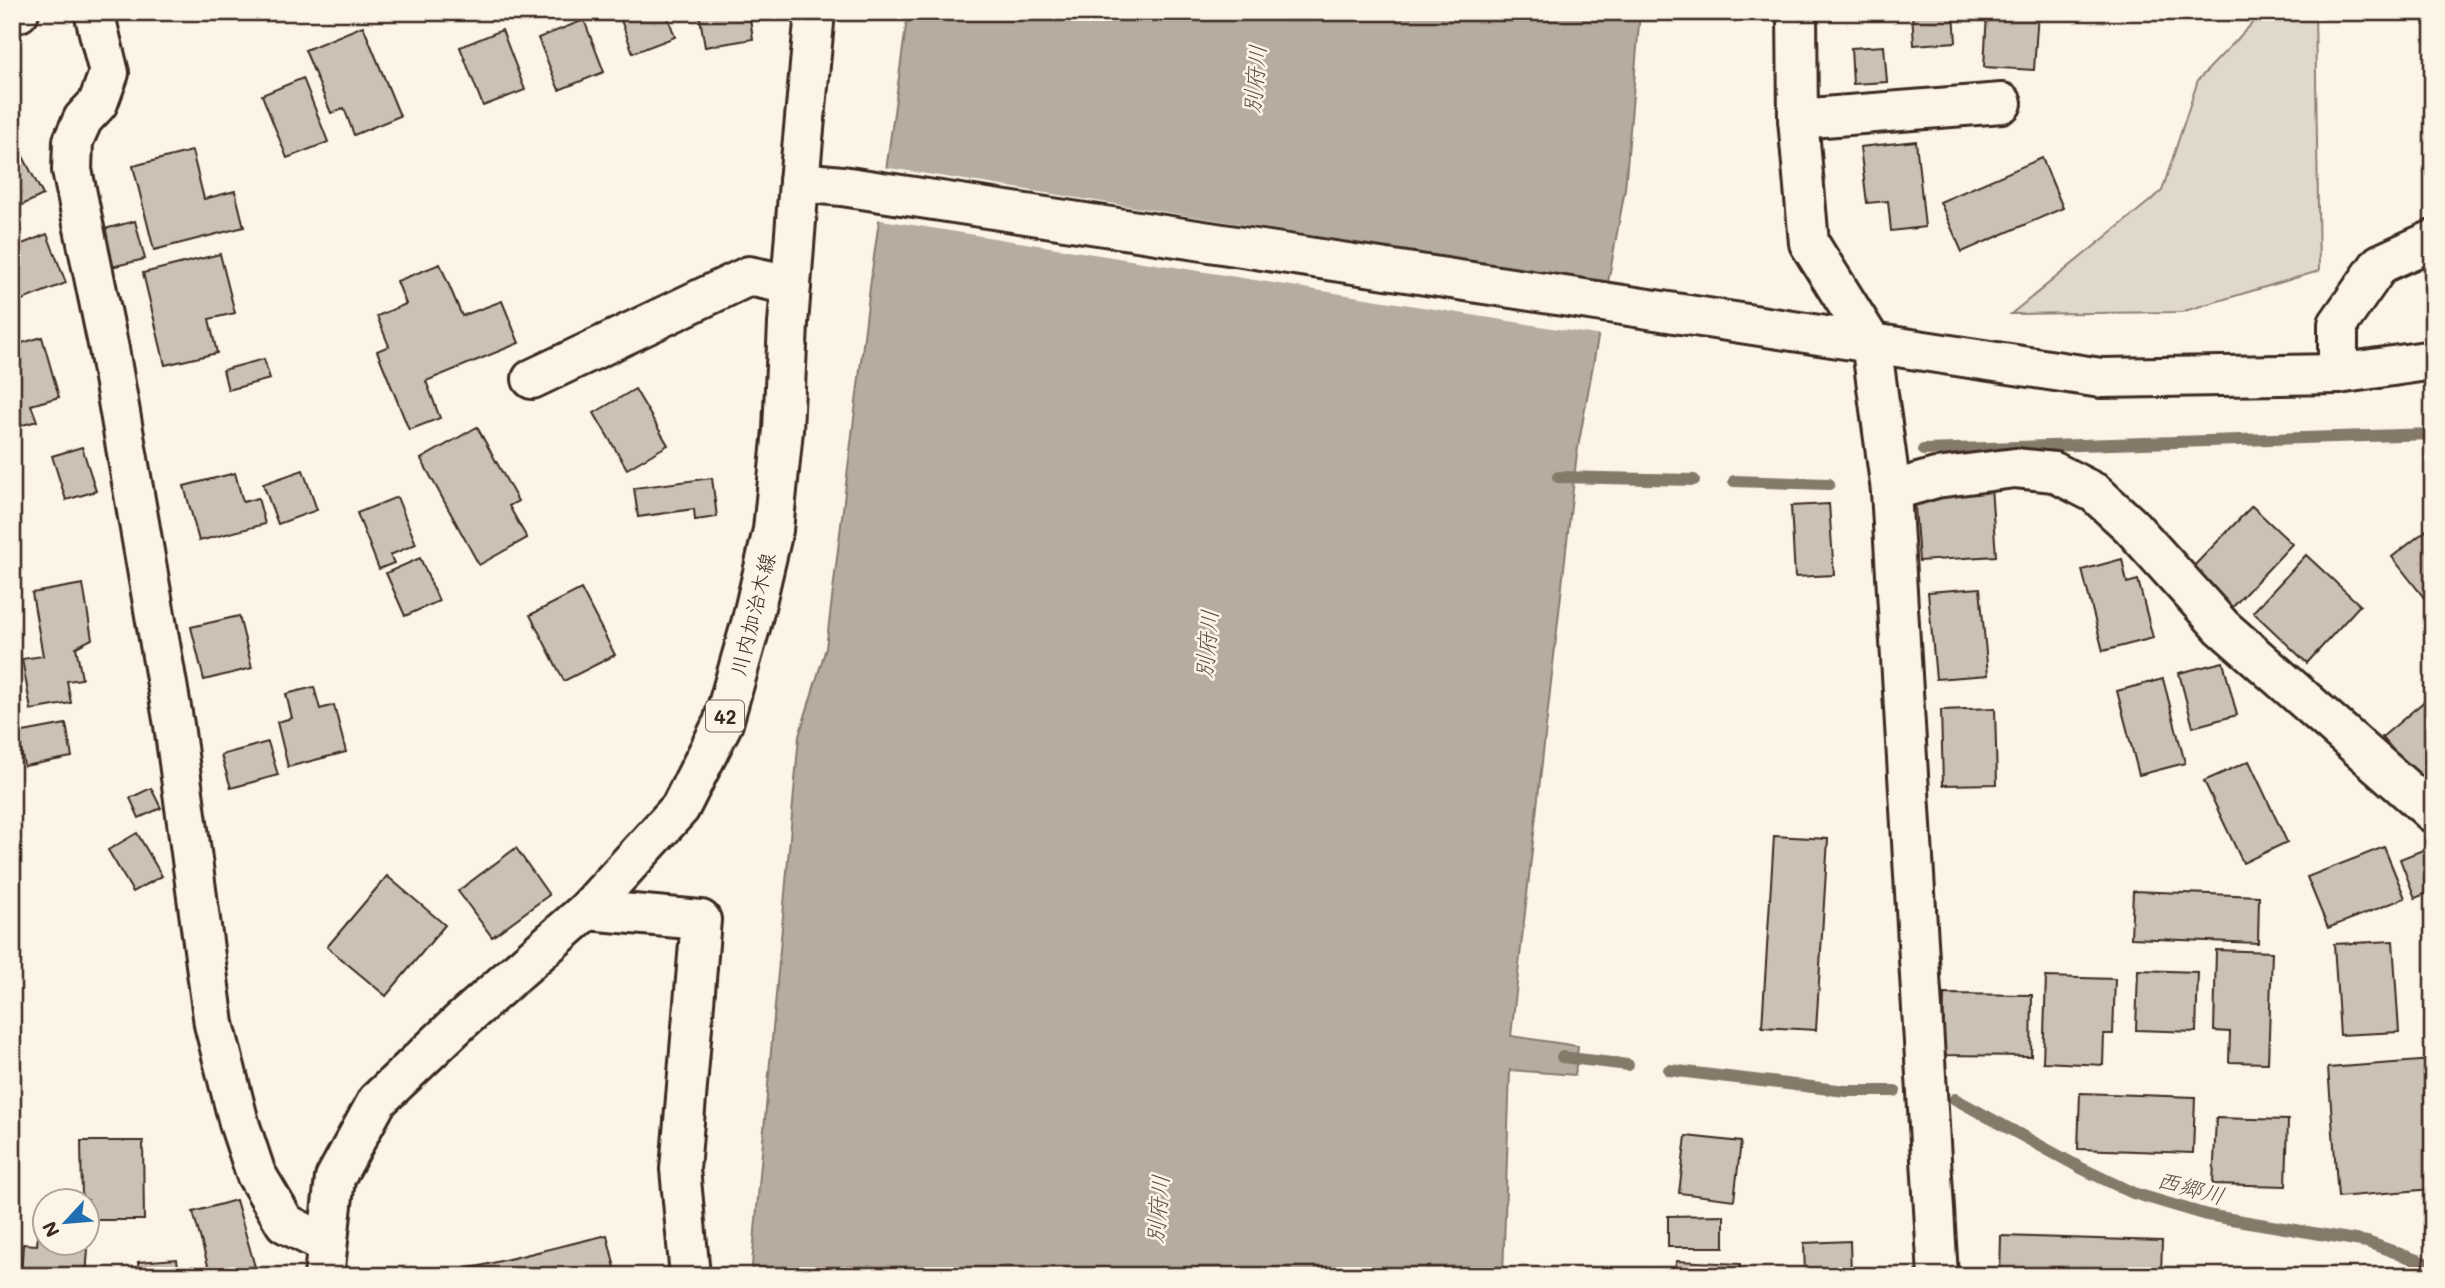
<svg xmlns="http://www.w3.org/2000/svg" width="2445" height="1288" font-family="Mali,'Klee One',sans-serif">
	<rect width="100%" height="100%" fill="#fcf5e5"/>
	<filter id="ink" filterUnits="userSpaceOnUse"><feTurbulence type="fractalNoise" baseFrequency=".0143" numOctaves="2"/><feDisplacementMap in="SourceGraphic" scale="14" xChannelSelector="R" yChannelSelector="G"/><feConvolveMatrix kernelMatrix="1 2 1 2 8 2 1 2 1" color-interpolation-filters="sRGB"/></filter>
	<g filter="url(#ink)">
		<!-- green -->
		<polygon fill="#e0d8c8" stroke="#8e8173" stroke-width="2" points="2263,12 2315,12 2319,271 2181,312 2011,314 2162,191 2198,80"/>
		<!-- water -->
		<polygon fill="#b7ad9e" stroke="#85796b" stroke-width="2" points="908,12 1640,12 1625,189 1577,453 1511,1036 1578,1046 1575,1075 1510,1070 1503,1276 751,1276 799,736 826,648 872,271"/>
		<!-- pier -->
		<polygon fill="#fcf5e5" points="883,167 1611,283 1602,336 876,219"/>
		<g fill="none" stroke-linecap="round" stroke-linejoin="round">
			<!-- stream -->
			<g stroke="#85796b" stroke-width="12">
				<polyline points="1923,450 2433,434"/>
				<polyline points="1558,477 1694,480"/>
				<polyline points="1734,481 1829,484"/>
				<polyline points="1562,1057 1628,1065"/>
				<polyline points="1669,1070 1846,1091 1895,1091"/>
				<polyline points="1955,1099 2081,1168 2133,1193 2207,1215 2367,1242 2433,1266"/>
			</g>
		</g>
		<!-- building -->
		<g fill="#ccc2b3" stroke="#3b2a1e" stroke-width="2">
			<polygon points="618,12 666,12 675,37 633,53"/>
			<polygon points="699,12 749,12 753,39 705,47"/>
			<polygon points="1912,12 1954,12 1956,42 1914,45"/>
			<polygon points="1987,12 2038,12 2034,70 1984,67"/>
			<polygon points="584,20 604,72 559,90 538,38"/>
			<polygon points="363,26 400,116 354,135 344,108 331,113 305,50"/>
			<polygon points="502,30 525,90 483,106 460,47"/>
			<polygon points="1884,46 1887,82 1853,84 1851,48"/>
			<polygon points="303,78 328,142 287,158 262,95"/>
			<polygon points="12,135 43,195 12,210"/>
			<polygon points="1916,141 1925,227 1891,231 1888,201 1867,203 1860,147"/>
			<polygon points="192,151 204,199 235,191 244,227 154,250 133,166"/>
			<polygon points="2042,158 2063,208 1962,252 1940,202"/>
			<polygon points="135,221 145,259 111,267 101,230"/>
			<polygon points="47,234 66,283 12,304 12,248"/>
			<polygon points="220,254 235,313 209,319 217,353 165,365 143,273"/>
			<polygon points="440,264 462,316 502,301 519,343 426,381 440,418 409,430 377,351 389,346 377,316 406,304 397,281"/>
			<polygon points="42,337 59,397 31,405 37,421 12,428 12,346"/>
			<polygon points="264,359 270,379 228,390 223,370"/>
			<polygon points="635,389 668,445 627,469 594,413"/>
			<polygon points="477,427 518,501 509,506 527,538 479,565 421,459"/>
			<polygon points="82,447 96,491 66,500 52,456"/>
			<polygon points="303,470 317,510 278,524 263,484"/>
			<polygon points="235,473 243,502 258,498 265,524 199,541 184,486"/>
			<polygon points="712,478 717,517 695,520 694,509 638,517 634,488"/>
			<polygon points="1991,487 1996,556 1919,561 1914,493"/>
			<polygon points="397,497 416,544 390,555 394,563 379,569 357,513"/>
			<polygon points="1829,504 1834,575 1795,577 1791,506"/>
			<polygon points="2252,506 2292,544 2229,611 2188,572"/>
			<polygon points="2433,525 2433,609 2392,557"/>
			<polygon points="2306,555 2360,605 2307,663 2253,612"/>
			<polygon points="420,558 439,601 405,616 386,573"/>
			<polygon points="2122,559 2127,583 2138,580 2153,638 2103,651 2082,570"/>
			<polygon points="83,584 92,639 76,647 82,679 67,681 71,703 31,710 22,659 43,656 32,593"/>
			<polygon points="1980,588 1988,675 1936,679 1928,592"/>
			<polygon points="581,589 615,655 564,681 530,615"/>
			<polygon points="239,616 252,668 204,680 191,627"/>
			<polygon points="2223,662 2237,715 2193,727 2179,673"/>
			<polygon points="2163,679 2185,763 2139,775 2117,691"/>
			<polygon points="314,687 320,709 334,705 346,752 288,767 277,722 292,718 286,694"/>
			<polygon points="2433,694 2433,768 2418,780 2382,737"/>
			<polygon points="1995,708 1997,784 1943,785 1941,710"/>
			<polygon points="66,724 72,757 24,766 18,733"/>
			<polygon points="268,742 278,775 231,788 221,755"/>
			<polygon points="2249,761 2287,842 2243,863 2204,781"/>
			<polygon points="151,788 161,808 139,818 130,798"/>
			<polygon points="137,833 162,876 133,892 108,850"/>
			<polygon points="1774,836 1828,839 1816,1030 1762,1027"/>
			<polygon points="2433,846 2433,891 2415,898 2400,859"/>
			<polygon points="2384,847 2405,898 2328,928 2307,877"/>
			<polygon points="516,848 549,895 492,937 458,891"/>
			<polygon points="387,876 445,925 386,996 327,947"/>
			<polygon points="2133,891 2259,896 2258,943 2131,938"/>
			<polygon points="2393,941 2399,1032 2340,1035 2334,944"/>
			<polygon points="2216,950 2272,952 2268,1063 2229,1062 2230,1032 2214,1031"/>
			<polygon points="2138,970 2198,972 2196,1032 2136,1030"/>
			<polygon points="2046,977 2115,979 2113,1034 2104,1034 2103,1065 2043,1062"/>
			<polygon points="1944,994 2032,995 2031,1056 1943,1055"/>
			<polygon points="2433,1060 2433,1189 2338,1197 2328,1068"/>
			<polygon points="2080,1093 2195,1097 2193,1153 2078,1149"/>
			<polygon points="2216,1118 2288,1120 2286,1186 2213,1184"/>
			<polygon points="1686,1136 1741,1142 1734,1200 1679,1193"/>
			<polygon points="81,1141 143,1141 144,1220 88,1220 88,1200 82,1200"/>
			<polygon points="236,1200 255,1267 222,1276 211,1276 193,1212"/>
			<polygon points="1724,1215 1724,1247 1668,1247 1668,1216"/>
			<polygon points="38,1235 46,1235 46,1242 80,1242 79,1248 88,1249 86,1276 21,1276 23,1244 37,1245"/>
			<polygon points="607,1235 617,1276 439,1276"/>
			<polygon points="2001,1236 2162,1241 2161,1276 2000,1276"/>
			<polygon points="1850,1241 1851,1276 1805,1276 1804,1243"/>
			<polygon points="177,1259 179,1276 139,1276 138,1262"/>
			<polygon points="1676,1261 1740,1264 1740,1276 1675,1276"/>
		</g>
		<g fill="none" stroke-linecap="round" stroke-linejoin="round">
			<!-- minor casing -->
			<g stroke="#3b2a1e" stroke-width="44">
				<g id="minor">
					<polyline points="94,12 109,73 98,103 83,119 73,141 72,170 109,349 174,725 214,1024 239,1123 256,1174 285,1223 326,1244"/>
					<polyline points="1797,12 1798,119 1809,243 1871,342 1891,491 1938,1276"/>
					<polyline points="12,14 19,12"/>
					<polyline points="1798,119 2002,103"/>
					<polyline points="799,182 842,186 2101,378 2338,374 2433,360"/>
					<polyline points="2338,374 2338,324 2380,264 2433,240"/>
					<polyline points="532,379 749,276 791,285"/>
					<polyline points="1891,491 1936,478 2015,468 2054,472 2095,493 2131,526 2222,627 2433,813"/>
					<polyline points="587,910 701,920 680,1169 690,1276"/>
				</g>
			</g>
			<!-- major casing -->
			<g stroke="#3b2a1e" stroke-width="44">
				<polyline id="major" points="324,1276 335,1178 377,1101 460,1022 587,910 680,808 723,723 751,624 773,530 783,430 788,324 799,182 815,12"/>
			</g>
			<!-- minor -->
			<use href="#minor" stroke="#fcf5e5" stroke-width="38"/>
			<!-- major -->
			<use href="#major" stroke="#fcf5e5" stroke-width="38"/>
		</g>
	</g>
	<g text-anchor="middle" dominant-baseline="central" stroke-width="5" stroke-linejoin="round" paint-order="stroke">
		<!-- shield labels -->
		<rect fill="#fcf5e5" stroke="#75675a" stroke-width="2" x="706" y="700.5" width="38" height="31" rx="5"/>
		<g font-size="19" font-weight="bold" fill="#3b2a1e">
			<text x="725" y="716">42</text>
		</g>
		<!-- street labels -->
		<g font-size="21" fill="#3b2a1e" stroke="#fcf5e5">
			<text transform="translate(752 614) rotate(-76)">川内加治木線</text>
		</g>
		<!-- water labels -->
		<g font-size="23" font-style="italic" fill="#605144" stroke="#fcf5e5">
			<text transform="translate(1254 79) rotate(-85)">別府川</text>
			<text transform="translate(1206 644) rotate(-85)">別府川</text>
			<text transform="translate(2191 1187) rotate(15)">西郷川</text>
			<text transform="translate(1157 1209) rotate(-85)">別府川</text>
		</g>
	</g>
	<!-- margin -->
	<rect width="2445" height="1288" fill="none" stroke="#fcf5e5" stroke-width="42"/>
	<rect x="21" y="21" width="2403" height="1246" fill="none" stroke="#3b2a1e" stroke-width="2.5" filter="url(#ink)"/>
	<!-- north arrow -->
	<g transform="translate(66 1222) rotate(244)"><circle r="33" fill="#fcf5e5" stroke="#afa495" stroke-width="2"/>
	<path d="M0-5L12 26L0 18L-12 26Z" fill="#1f6fb2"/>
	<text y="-10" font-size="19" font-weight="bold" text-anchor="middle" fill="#3b2a1e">N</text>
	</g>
</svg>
